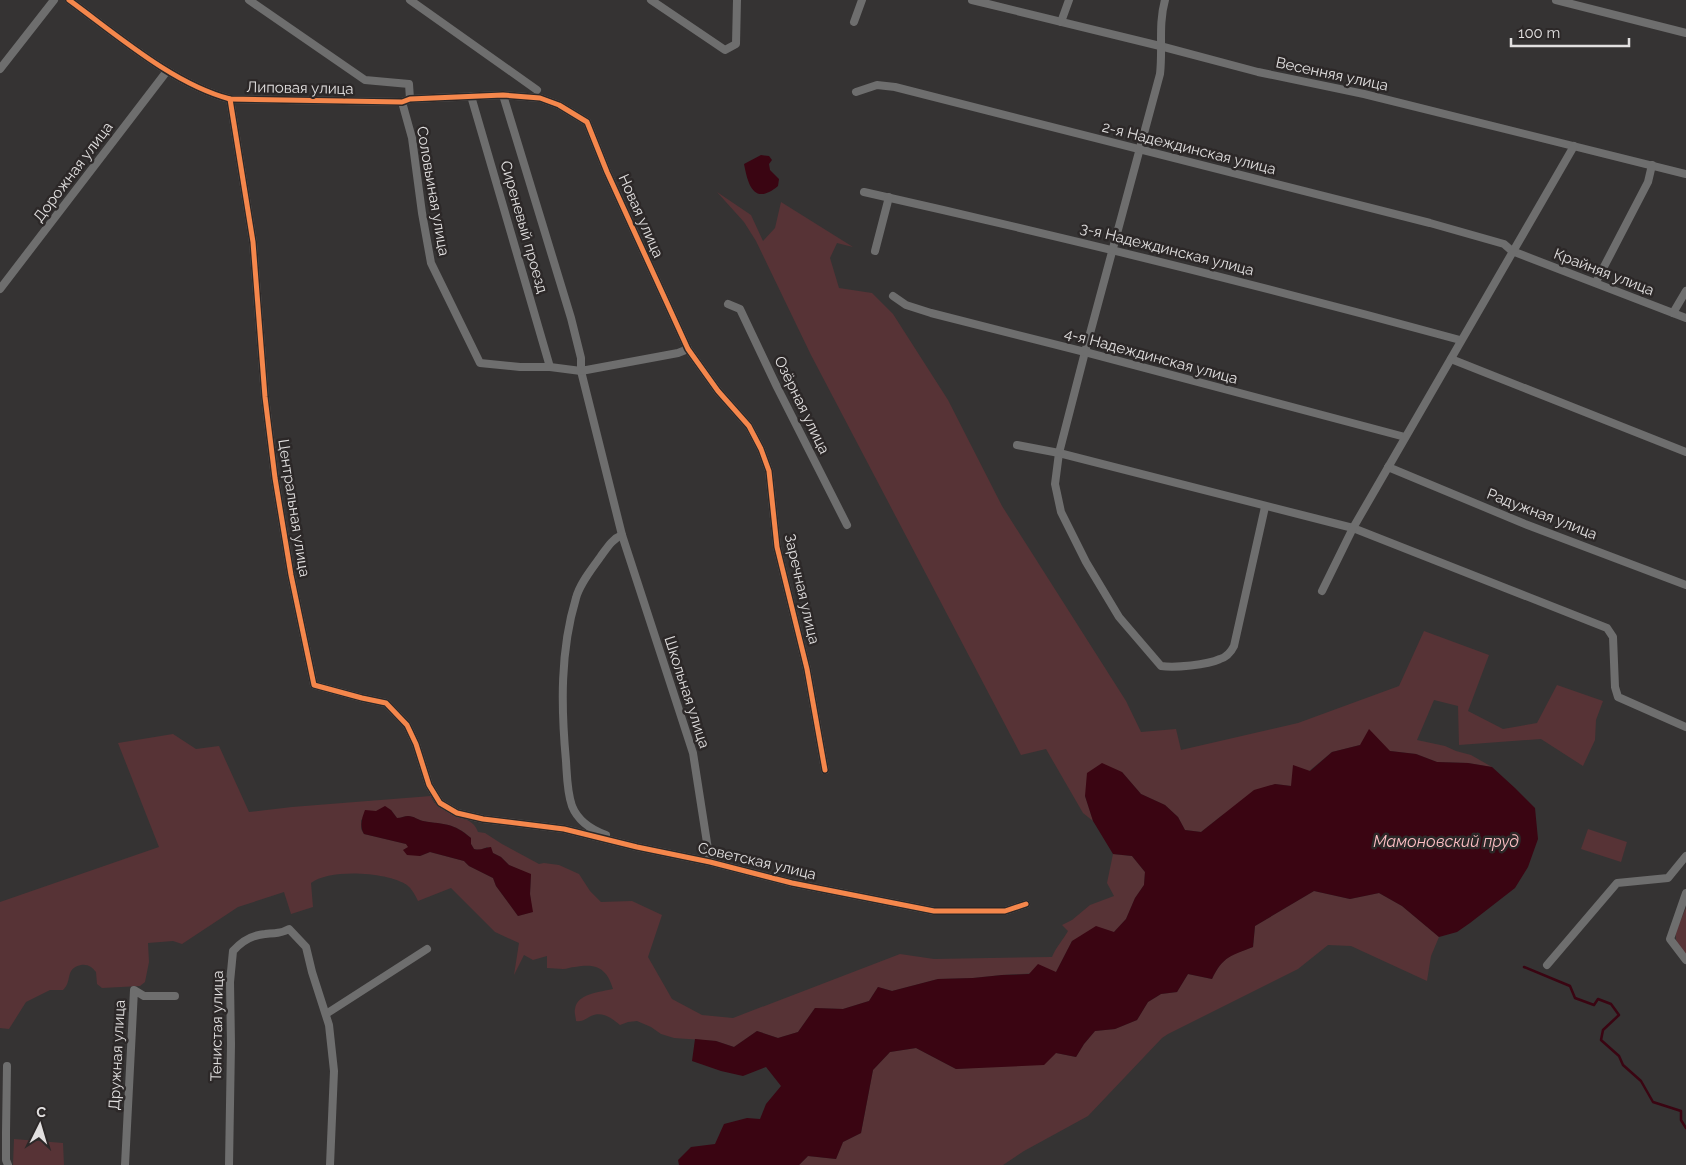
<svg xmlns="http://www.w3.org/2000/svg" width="1686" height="1165" font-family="Raleway,sans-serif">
	<rect width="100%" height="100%" fill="#353333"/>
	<!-- green -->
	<g fill="#573336" fill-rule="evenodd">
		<polygon points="717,192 751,215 763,241 775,228 781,202 853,247 837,243 830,258 839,288 872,293 893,314 948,400 1002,506 1126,701 1141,732 1176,729 1181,750 1298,723 1399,686 1424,631 1489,655 1468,711 1503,729 1537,723 1557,685 1603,701 1596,720 1595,740 1583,766 1541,739 1459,745 1458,706 1434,700 1417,740 1445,746 1456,751 1471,755 1492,767 1468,763 1437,762 1416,754 1390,751 1360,745 1332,752 1291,786 1275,784 1221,816 1201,832 1185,830 1178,817 1165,805 1141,794 1122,772 1085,796 1093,821 1083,813 1046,749 1021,755 811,355 756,241 744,222"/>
		<path d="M173 734 196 749 219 746 249 812 292 807 431 796C435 813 464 814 474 825 476 827 477 830 478 832L485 833 502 844 539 864 544 863 559 865 579 874 590 891 601 902 632 901 662 915 648 957 672 999 702 1015 733 1018 900 954 934 959 1052 957C1056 947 1063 940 1068 931L1062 925 1072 920 1090 905 1114 896 1107 883 1113 854 1132 856 1145 872 1144 885 1135 898 1126 919 1114 932 1072 941 1056 972 1002 975 973 978 938 979 892 991 878 987 869 1001 843 1009 815 1008 798 1032 778 1038 757 1031 734 1047 716 1041 674 1038 661 1034 651 1027 637 1021 628 1022 620 1025C612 1018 602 1011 591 1016 585 1019 583 1022 576 1021 576 1018 574 1012 575 1009 577 993 601 992 613 989 607 968 596 963 575 967 571 967 567 969 563 969 558 969 553 968 547 968V956L533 960 524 955 514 975 519 943 495 932 451 888 418 901C415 895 412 889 407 885 389 872 329 868 311 883L313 907 291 914 284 892 238 907 182 944 173 941 148 943 149 962 145 982 140 986 102 988 97 984 96 972C92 967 88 964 81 965 64 969 73 981 63 990H50L26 1002 9 1029 0 1028V902L159 847 118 743ZM391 810 397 818C401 818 404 816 408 816 414 816 418 820 423 821 445 825 453 822 471 838V844L474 849 480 850 487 847 493 853 501 857 509 865 531 875 530 894 532 912 518 916 496 886 493 878 469 866 464 861 430 852 420 856 406 844 364 834 361 829V820L376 811Z"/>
		<polygon points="1588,829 1627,842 1621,862 1581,849"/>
		<path d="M1314 891 1350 899 1379 893 1402 906 1439 937 1431 956 1427 981 1351 946 1328 945 1298 969 1168 1034 1162 1038 1088 1116 1024 1151 1003 1165H799L808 1156 836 1159 843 1142 861 1133 873 1070 890 1052 916 1048 956 1069 1015 1065 1056 1053 1076 1057 1084 1044 1095 1031 1115 1029 1137 1020 1148 1002 1161 994 1177 992 1188 974 1212 979C1223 956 1231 955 1253 947L1255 926Z"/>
		<path d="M1686 908V963C1672 935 1673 937 1686 908Z"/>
		<polygon points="14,1139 63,1143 64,1165 13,1165"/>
	</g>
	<!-- water -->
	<g fill="#3a0512">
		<path d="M761 155 769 156 772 160 769 164 770 170 779 179 778 186C754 206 748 185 744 164Z"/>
		<path d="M1369 729 1390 751 1416 754 1437 762 1468 763 1492 767 1515 788 1535 808 1538 839 1528 867 1515 888 1470 923 1457 932 1439 937 1402 906 1379 893 1350 899 1314 891 1255 926 1253 947C1231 956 1223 956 1212 979L1188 974 1177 992 1161 994 1148 1002 1137 1020 1115 1029 1095 1031 1084 1044 1076 1057 1056 1053 1044 1065 956 1069 916 1048 890 1052 873 1070 861 1133 843 1142 836 1159 808 1156 799 1165H679L678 1160 691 1147 715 1144 724 1124 747 1118 760 1119 766 1104 781 1086 766 1067 743 1076 721 1071 692 1061 695 1039 716 1041 734 1047 757 1031 778 1038 798 1032 815 1008 843 1009 869 1001 878 987 892 991 938 979 973 978 1002 975 1029 974 1038 964 1056 972 1072 941 1096 926 1114 932 1126 919 1135 898 1144 885 1145 872 1132 856 1113 854 1093 821 1085 796 1087 773 1102 763 1122 772 1141 794 1165 805 1178 817 1185 830 1201 832 1254 790 1275 784 1291 786 1293 765 1310 771 1332 752 1360 745Z"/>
		<path d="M385 806 391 810 397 818C401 818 405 816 408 816 414 816 418 820 423 821 446 825 452 822 471 838V844L474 849C481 851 485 847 491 847L493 853 501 857 509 865 531 874 530 894 533 912 518 916 496 886 493 878 469 866 464 861 430 852 420 856 407 855 403 850 408 847 406 844 364 834C359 826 362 818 365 810L376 811Z"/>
	</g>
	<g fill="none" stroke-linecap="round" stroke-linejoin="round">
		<!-- stream -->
		<polyline stroke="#3a0512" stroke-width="2.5" points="1524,967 1570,986 1575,998 1594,1005 1598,999 1611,1004 1619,1015 1603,1030 1601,1040 1619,1056 1623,1065 1641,1081 1653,1102 1681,1111 1681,1120 1686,1128"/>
		<!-- minor -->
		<g stroke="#6e6e6e" stroke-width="8">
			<path d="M69 0C117 35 173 84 230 99L402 102 410 99 503 95 540 98 559 105 587 122 607 172 688 349 718 391 749 426 761 449 769 471 777 547 807 669 825 770"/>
			<polyline points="249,0 365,80 409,84 410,99"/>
			<polyline points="410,0 537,90"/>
			<polyline points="651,0 725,50 736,44 737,0"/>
			<polyline points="972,0 1160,46 1258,72 1364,94 1686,174"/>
			<path d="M1165 0C1158 25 1163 49 1160 74L1085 352 1059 453 1055 484 1061 512 1086 562 1119 617 1161 666C1175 668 1207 665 1220 659 1227 657 1231 652 1234 646L1265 507"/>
			<polyline points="1556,0 1686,33"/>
			<polyline points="854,22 862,0"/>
			<polyline points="1061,22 1069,0"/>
			<polyline points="0,69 54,0"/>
			<polyline points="856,92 877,85 895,87 1430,223 1504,244 1512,251 1686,318"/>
			<polyline points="503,95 571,318 581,358 581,371 622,535 693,753 710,862"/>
			<polyline points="471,96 550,367"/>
			<polyline points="230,99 253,242 265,397 275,478 291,575 314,685 362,698 386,703 407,725 416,744 429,785 440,803 457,813 483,819 564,829 637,847 710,862 792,883 934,911 1005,911 1026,904"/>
			<polyline points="402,102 412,138 422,213 431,263 480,363 520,367 550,367 581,371 678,353 688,349"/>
			<path d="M864 192C1064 237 1263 286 1460 340"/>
			<polyline points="875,251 889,197"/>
			<polyline points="1596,282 1648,182 1652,165"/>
			<polyline points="0,289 167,71"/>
			<polyline points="893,296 906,305 931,313 1085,352 1405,437"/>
			<polyline points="728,304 740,309 777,387 847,525"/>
			<polyline points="1673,313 1686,291"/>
			<polyline points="1451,359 1686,452"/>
			<polyline points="1017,445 1059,453 1353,528 1607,628 1613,637 1615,687 1618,697 1686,727"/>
			<polyline points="1388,467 1525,524 1686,585"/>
			<polyline points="1322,591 1353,528 1574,146"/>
			<path d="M606 835C592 830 578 821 572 806 567 792 567 776 566 761 561 707 560 651 576 598 580 583 592 569 601 556 607 548 612 539 622 535"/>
			<polyline points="1686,893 1670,939 1686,960"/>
			<polyline points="1547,965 1617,883 1668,878 1686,856"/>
			<polyline points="326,1014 427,949"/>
			<polyline points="7,1066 6,1132 6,1160 8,1165"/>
			<polyline points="125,1165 134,990 144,996 175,996"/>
			<path d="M229 1165 231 1044 230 982 233 951C242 941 252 935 265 934 278 932 277 935 289 929L306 947 312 972 329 1025 334 1071 330 1165"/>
		</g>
		<!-- cycleway casing -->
		<g stroke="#2c2828" stroke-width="8">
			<g id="cycleway">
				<path d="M69 0C117 35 173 84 230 99L402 102 410 99 503 95 540 98 559 105 587 122 607 172 688 349 718 391 749 426 761 449 769 471 777 547 807 669 825 770"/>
				<polyline points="230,99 253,242 265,397 275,478 291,575 314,685 362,698 386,703 407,725 416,744 429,785 440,803 457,813 483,819 564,829 637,847 710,862 792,883 934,911 1005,911 1026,904"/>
			</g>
		</g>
		<!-- cycleway -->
		<use href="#cycleway" stroke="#f5874c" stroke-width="5"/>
	</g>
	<g text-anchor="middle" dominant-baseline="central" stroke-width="5" stroke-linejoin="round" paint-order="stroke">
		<!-- street labels -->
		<g font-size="15" fill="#e2e0e0" stroke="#2c2828">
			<text transform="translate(1332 74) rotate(12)">Весенняя улица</text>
			<text transform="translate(300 88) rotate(1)">Липовая улица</text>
			<text transform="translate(1189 148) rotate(14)">2-я Надеждинская улица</text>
			<text transform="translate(73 172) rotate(-53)">Дорожная улица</text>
			<text transform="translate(433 191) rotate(80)">Соловьиная улица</text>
			<text transform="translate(641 216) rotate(66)">Новая улица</text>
			<text transform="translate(524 227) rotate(74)">Сиреневый проезд</text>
			<text transform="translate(1167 249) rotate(14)">3-я Надеждинская улица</text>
			<text transform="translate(1604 272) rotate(21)">Крайняя улица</text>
			<text transform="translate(1151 356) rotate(15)">4-я Надеждинская улица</text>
			<text transform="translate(802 405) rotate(64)">Озёрная улица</text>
			<text transform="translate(294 508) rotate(81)">Центральная улица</text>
			<text transform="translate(1542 514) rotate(21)">Радужная улица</text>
			<text transform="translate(802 589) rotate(77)">Заречная улица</text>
			<text transform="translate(687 692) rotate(72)">Школьная улица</text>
			<text transform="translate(757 861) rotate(13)">Советская улица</text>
			<text transform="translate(217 1026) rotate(-89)">Тенистая улица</text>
			<text transform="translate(117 1055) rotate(-87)">Дружная улица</text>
		</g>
		<!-- water labels -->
		<g font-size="16" font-style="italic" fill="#fdbfc4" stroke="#2c2828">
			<text x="1446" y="841">Мамоновский пруд</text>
		</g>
	</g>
	<!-- north arrow -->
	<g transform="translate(40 1125) rotate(5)" stroke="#2c2828" stroke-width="4" paint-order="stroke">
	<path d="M0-4L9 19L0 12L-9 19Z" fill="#e2e0e0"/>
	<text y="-8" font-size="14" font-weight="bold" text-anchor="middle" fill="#e2e0e0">С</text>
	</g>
	<!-- scale -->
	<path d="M1511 38v8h118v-8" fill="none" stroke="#e2e0e0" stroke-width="2.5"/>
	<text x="1518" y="38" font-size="15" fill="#e2e0e0" stroke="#2c2828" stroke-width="4" paint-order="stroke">100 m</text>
</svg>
